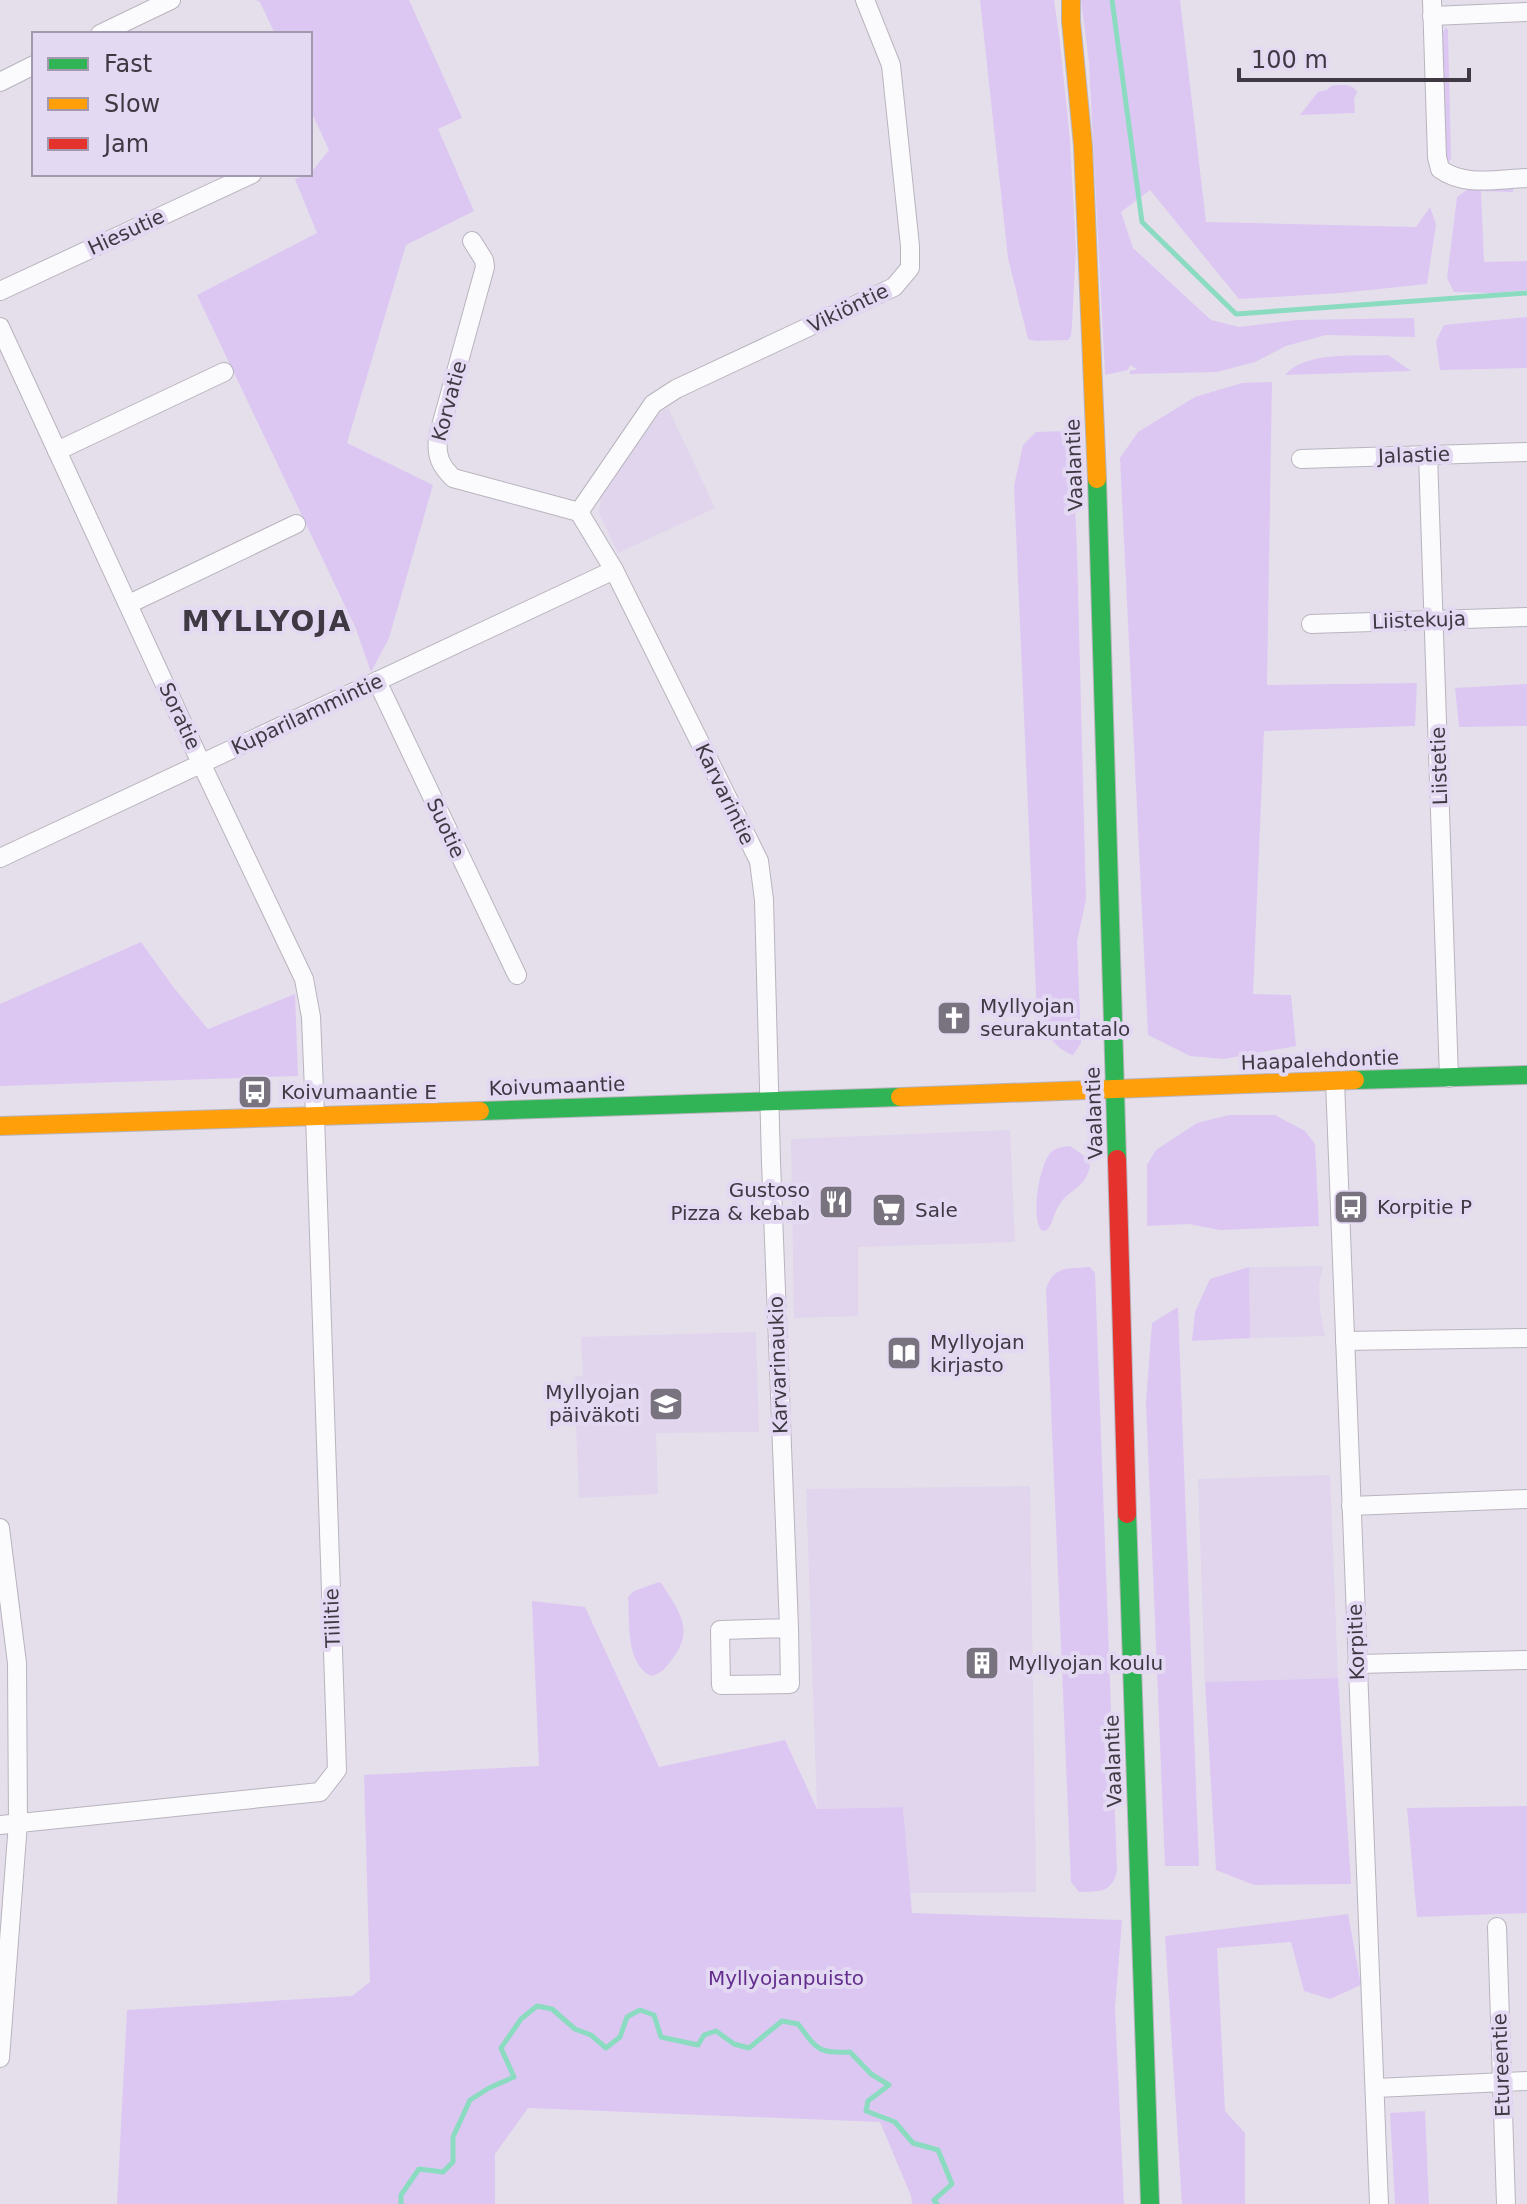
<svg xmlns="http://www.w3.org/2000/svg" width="1527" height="2204" font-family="'DejaVu Sans',sans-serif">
	<rect width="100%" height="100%" fill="#e5dfec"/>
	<!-- built -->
	<g fill="#e0d5ec">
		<polygon points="668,408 715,508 618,553 599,513 601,496 659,414"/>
		<polygon points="1010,1130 1015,1242 858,1247 858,1316 794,1318 791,1139"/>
		<polygon points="1323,1266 1319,1285 1320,1310 1325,1336 1250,1338 1249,1267"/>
		<polygon points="756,1332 759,1432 656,1433 658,1494 579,1498 574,1377 583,1376 581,1337"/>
		<polygon points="1330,1475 1338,1678 1205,1682 1198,1479"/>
		<polygon points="1030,1486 1036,1892 910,1893 903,1807 817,1809 806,1489"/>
	</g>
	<!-- green -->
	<g fill="#dcc7f2">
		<polygon points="256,0 409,0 462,118 438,129 474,211 406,245 347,443 433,485 389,638 371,672 356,629 197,295 317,233 295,179 310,174 329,150 310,109 310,34 275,34 260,2"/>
		<polygon points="980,0 1054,0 1060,42 1070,141 1076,249 1072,324 1071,336 1068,340 1035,341 1028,339 1008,258"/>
		<polygon points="1081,0 1180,0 1206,222 1416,227 1430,207 1436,224 1427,284 1341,293 1239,299 1150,190 1121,212 1133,248 1211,320 1239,327 1296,320 1414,318 1415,337 1326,335 1286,346 1255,362 1217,372 1130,374 1130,371 1137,369 1130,365 1128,370 1105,375 1089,63"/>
		<polygon points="1446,27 1448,30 1451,158 1449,162 1445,155 1442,34"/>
		<path d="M1331 86C1341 85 1352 83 1357 92L1354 99 1355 113 1300 115 1318 92 1327 90Z"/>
		<polygon points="1513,185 1513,192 1481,191 1484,262 1527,261 1527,290 1492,293 1454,292 1447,278 1457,197 1471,187"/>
		<polygon points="1527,317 1527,368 1440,370 1436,341 1444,325"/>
		<path d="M1388 355 1411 371 1285 375C1304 351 1358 356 1388 355Z"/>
		<polygon points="1272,382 1267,685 1417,683 1415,726 1264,731 1253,994 1291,995 1296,1046 1224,1059 1190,1056 1148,1035 1120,458 1138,432 1195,397 1242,383"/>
		<path d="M1067 431 1073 459 1077 551 1086 900 1077 941 1081 1043 1073 1055C1056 1050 1045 1031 1037 1016L1014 486 1023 445 1036 432Z"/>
		<polygon points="1527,684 1527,726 1459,727 1455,688"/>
		<polygon points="141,942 174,988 208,1029 295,994 298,1076 0,1086 0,1004"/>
		<polygon points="1229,1115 1275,1115 1305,1131 1315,1144 1319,1226 1220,1230 1189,1224 1147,1226 1147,1165 1156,1150 1197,1123"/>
		<path d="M1070 1146 1083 1155 1090 1165C1086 1190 1068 1188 1058 1207 1053 1215 1053 1224 1046 1231L1041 1230C1031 1216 1039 1171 1048 1156 1053 1148 1061 1147 1070 1146Z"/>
		<path d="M1090 1267 1095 1273 1117 1871C1111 1894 1100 1891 1079 1892L1071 1882 1046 1289C1054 1265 1068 1269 1090 1267Z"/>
		<polygon points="1249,1267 1250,1338 1192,1341 1195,1312 1210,1279"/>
		<polygon points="1178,1307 1199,1866 1165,1866 1146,1402 1152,1323"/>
		<path d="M659 1582 662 1584C679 1612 696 1630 671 1661 665 1668 661 1674 651 1676 625 1663 630 1622 628 1597L634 1591Z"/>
		<polygon points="532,1601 585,1607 659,1767 785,1740 817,1809 903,1807 912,1913 1122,1920 1115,2008 1124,2204 912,2204 911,2196 880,2122 528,2108 495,2154 495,2204 117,2204 127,2010 352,1996 370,1982 364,1775 539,1766"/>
		<polygon points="1338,1678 1351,1884 1254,1885 1216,1870 1205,1682"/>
		<polygon points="1527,1806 1527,1913 1417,1917 1407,1808"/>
		<polygon points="1348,1914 1361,1985 1330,1999 1304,1991 1291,1942 1217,1948 1225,2111 1245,2133 1245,2204 1182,2204 1165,1936"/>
		<polygon points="1425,2111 1429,2204 1395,2204 1390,2113"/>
	</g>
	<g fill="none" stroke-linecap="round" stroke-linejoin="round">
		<!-- stream -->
		<g stroke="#8bdbc1" stroke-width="5">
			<polyline points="1112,0 1142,222 1236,314 1527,293"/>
			<path d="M401 2204V2195L419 2169 443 2172 453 2162V2137L470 2100 489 2088 514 2077 501 2048 521 2019 537 2006 552 2009 575 2029 591 2035 606 2048 620 2037 627 2017 640 2010 654 2015 661 2037 698 2045 704 2035 716 2031 734 2044 749 2048 782 2021 798 2024C817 2049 818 2054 850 2052L871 2074 889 2085 868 2101 866 2111 895 2122 913 2143 938 2150 952 2184 934 2200 937 2204"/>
		</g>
		<!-- street casing -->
		<g stroke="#b8b4be" stroke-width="20">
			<g id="street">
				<path d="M1432 0 1437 157 1440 169C1464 187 1498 179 1527 178"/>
				<polyline points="1432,16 1527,12"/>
				<polyline points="100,34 171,0"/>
				<polyline points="0,82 34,65"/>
				<path d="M472 241 484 260 485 267 438 437C436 456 440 465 453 478L579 512"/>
				<polyline points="0,291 252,174"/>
				<polyline points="0,327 201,763 304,979 311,1017 315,1115 337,1770 320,1792 0,1825"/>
				<polyline points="57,451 224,372"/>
				<polyline points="1428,455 1449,1078"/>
				<polyline points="1301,459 1527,452"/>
				<polyline points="579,512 614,570 759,861 764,900 771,1162 789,1628 790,1684 721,1685 720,1630 789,1628"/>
				<polyline points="579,512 653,404 676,389 894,287 910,268 910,246 891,65 865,0"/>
				<polyline points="129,604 296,524"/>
				<polyline points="1311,624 1527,617"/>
				<polyline points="377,681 517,975"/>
				<polyline points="0,858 614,570"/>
				<polyline points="1335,1081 1379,2204"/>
				<polyline points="1345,1341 1527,1338"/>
				<polyline points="1351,1506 1527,1499"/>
				<polyline points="0,1528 17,1663 18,1823 0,2058"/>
				<polyline points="1357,1664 1527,1660"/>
				<polyline points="1497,1927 1506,2204"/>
				<polyline points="1376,2088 1527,2081"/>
			</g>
		</g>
		<!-- fast casing -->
		<g stroke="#b8b4be" stroke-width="20">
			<g id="fast">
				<polyline points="1097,479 1117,1159"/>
				<polyline points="1355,1080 1527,1075"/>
				<polyline points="480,1111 900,1097"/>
				<polyline points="1127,1514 1150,2204"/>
			</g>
		</g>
		<!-- slow casing -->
		<g stroke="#b8b4be" stroke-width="20">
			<g id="slow">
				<polyline points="1071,0 1071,21 1083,146 1097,479"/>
				<polyline points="900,1097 1355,1080"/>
				<polyline points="0,1126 480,1111"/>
			</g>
		</g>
		<!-- jam casing -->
		<g stroke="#b8b4be" stroke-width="20">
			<polyline id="jam" points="1117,1159 1127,1514"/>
		</g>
		<!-- street -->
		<use href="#street" stroke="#fbfafc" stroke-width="18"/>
		<!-- fast -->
		<use href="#fast" stroke="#30b455" stroke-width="18"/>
		<!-- slow -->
		<use href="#slow" stroke="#ff9f0a" stroke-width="18"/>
		<!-- jam -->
		<use href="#jam" stroke="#e5322d" stroke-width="18"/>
	</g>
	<!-- icons -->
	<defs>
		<g id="church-square" transform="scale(1.8)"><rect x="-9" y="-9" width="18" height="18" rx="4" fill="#78737e" stroke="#e4d9f2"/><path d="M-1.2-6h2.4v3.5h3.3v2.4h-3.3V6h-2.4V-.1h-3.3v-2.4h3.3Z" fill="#fff"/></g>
		<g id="bus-square" transform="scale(1.8)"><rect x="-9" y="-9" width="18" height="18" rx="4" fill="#78737e" stroke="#e4d9f2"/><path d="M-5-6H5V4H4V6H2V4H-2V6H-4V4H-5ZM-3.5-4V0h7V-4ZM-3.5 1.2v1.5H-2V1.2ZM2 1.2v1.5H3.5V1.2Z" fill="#fff"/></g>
		<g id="restaurant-square" transform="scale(1.8)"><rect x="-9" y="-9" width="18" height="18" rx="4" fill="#78737e" stroke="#e4d9f2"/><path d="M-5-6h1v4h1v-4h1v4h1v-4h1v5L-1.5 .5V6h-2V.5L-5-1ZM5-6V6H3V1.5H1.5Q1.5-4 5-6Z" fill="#fff"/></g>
		<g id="supermarket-square" transform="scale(1.8)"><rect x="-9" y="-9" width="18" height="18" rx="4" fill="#78737e" stroke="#e4d9f2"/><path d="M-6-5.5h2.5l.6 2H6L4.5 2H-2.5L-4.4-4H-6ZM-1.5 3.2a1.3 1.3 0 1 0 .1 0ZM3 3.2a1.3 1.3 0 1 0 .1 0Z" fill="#fff"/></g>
		<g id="library-square" transform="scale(1.8)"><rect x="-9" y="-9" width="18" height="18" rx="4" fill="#78737e" stroke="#e4d9f2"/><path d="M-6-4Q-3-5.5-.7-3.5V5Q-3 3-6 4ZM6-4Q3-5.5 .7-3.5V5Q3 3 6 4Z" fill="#fff"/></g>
		<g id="school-square" transform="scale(1.8)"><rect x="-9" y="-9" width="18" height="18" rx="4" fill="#78737e" stroke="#e4d9f2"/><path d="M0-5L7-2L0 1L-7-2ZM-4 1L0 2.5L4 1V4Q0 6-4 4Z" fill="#fff"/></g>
		<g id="building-square" transform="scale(1.8)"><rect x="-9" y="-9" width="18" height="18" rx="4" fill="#78737e" stroke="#e4d9f2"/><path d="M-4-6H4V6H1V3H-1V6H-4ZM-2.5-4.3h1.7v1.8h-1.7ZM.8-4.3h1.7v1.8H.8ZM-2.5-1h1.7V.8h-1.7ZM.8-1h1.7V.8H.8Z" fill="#fff"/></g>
	</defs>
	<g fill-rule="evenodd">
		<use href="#church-square" x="954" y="1018"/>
		<use href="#bus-square" x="255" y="1092"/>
		<use href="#restaurant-square" x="836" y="1202"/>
		<use href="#bus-square" x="1351" y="1207"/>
		<use href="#supermarket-square" x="889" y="1210"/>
		<use href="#library-square" x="904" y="1353"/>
		<use href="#school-square" x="666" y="1404"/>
		<use href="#building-square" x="982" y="1663"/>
	</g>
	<g text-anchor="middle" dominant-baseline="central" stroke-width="8" stroke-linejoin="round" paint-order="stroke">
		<!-- street labels -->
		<g font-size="20" fill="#3e3943" stroke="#e4d9f2">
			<text transform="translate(126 232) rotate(-25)">Hiesutie</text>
			<text transform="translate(848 308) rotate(-26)">Vikiöntie</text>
			<text transform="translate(449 401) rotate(-75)">Korvatie</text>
			<text transform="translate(1414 455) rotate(-2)">Jalastie</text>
			<text transform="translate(1074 465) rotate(-92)">Vaalantie</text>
			<text transform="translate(1419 620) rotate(-2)">Liistekuja</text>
			<text transform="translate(307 714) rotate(-25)">Kuparilammintie</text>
			<text transform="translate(180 716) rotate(65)">Soratie</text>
			<text transform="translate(1439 766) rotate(-92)">Liistetie</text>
			<text transform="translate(725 794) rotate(64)">Karvarintie</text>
			<text transform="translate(446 828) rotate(65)">Suotie</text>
			<text transform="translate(1320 1060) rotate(-2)">Haapalehdontie</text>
			<text transform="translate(557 1086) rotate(-2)">Koivumaantie</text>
			<text transform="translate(1094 1113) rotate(-92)">Vaalantie</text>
			<text transform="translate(778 1365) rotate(-92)">Karvarinaukio</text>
			<text transform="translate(332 1618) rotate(-92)">Tiilitie</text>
			<text transform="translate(1356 1642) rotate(-92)">Korpitie</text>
			<text transform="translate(1113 1761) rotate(-92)">Vaalantie</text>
			<text transform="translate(1501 2065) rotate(-92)">Etureentie</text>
		</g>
		<!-- poi labels -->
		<g font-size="20" fill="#3e3943" stroke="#e4d9f2" text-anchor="start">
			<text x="980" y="1006">Myllyojan<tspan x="980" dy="23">seurakuntatalo</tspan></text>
			<text x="281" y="1092">Koivumaantie E</text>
			<text x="810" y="1190" text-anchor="end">Gustoso<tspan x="810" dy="23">Pizza &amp; kebab</tspan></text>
			<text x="1377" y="1207">Korpitie P</text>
			<text x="915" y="1210">Sale</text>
			<text x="930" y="1342">Myllyojan<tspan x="930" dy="23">kirjasto</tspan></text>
			<text x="640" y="1392" text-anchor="end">Myllyojan<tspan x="640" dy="23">päiväkoti</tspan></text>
			<text x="1008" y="1663">Myllyojan koulu</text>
		</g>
		<!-- park labels -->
		<g font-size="20" fill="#632e8d" stroke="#e4d9f2">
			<text x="786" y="1978">Myllyojanpuisto</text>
		</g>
		<!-- district labels -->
		<g font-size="28" font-weight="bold" letter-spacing="2" fill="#3e3943" stroke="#e4d9f2">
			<text x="267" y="621">MYLLYOJA</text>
		</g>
	</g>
	<!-- legend -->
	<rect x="32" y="32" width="280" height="144" fill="#e4d9f2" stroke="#a299ac" stroke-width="2"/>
	<rect x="48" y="58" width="40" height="12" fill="#30b455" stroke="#a299ac" stroke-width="2"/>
	<text x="104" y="72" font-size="24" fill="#3e3943">Fast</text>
	<rect x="48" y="98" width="40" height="12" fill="#ff9f0a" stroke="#a299ac" stroke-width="2"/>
	<text x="104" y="112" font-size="24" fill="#3e3943">Slow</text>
	<rect x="48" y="138" width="40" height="12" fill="#e5322d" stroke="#a299ac" stroke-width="2"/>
	<text x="104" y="152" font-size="24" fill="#3e3943">Jam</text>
	<!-- scale -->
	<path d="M1239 68v12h230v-12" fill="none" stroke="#3e3943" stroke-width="4"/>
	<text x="1251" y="68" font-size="24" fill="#3e3943" stroke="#e4d9f2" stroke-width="6" paint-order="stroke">100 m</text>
</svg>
